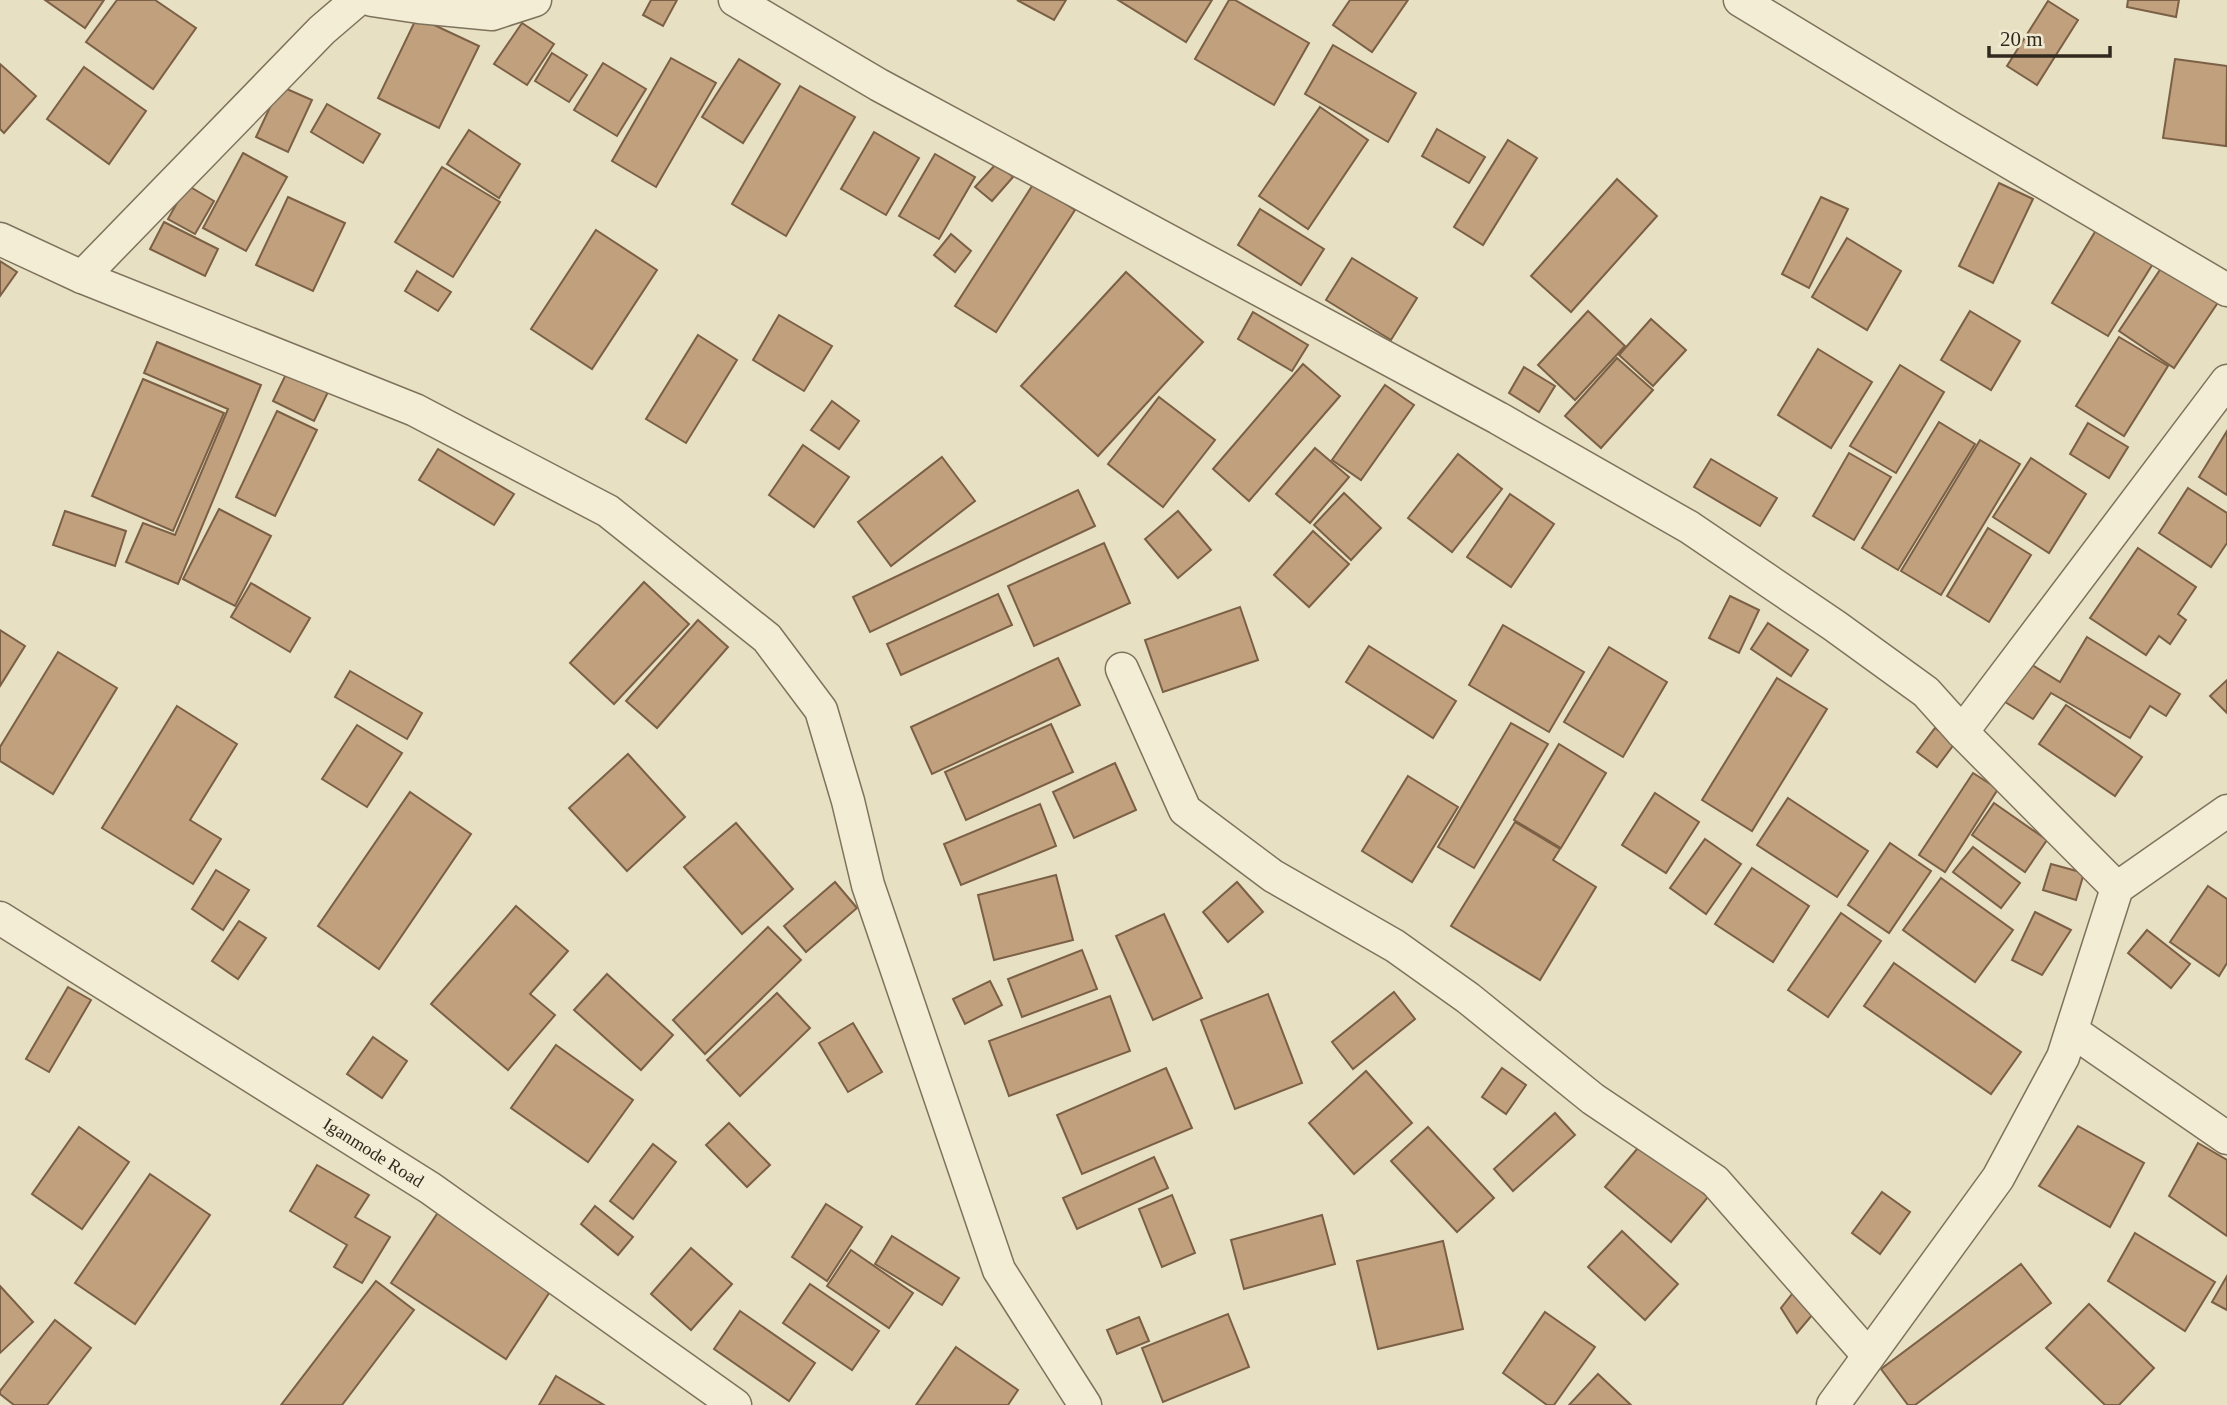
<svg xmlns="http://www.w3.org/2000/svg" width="2227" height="1405" font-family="Georgia,serif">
	<rect width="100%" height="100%" fill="#e7e0c3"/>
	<!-- building -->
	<g fill="#c1a07e" stroke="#7b6045" stroke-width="2">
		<polygon points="45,0 104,0 85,28"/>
		<polygon points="117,0 155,0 196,28 153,89 86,42"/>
		<polygon points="651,0 677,0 663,26 643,15"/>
		<polygon points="1017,0 1066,0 1054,20"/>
		<polygon points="1118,0 1212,0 1186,42"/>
		<polygon points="1229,0 1235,0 1309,43 1274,105 1195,59"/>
		<polygon points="1350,0 1408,0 1372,52 1333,25"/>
		<polygon points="2128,0 2179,0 2176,17 2127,7"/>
		<polygon points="2048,1 2078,20 2037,85 2007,66"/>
		<polygon points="417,17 479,46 439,128 378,98"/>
		<polygon points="522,23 554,44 527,85 494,64"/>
		<polygon points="1333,45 1416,93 1388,142 1305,94"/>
		<polygon points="552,53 587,75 569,102 535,81"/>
		<polygon points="671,58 716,83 656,187 612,161"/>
		<polygon points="739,59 780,84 743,143 702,117"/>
		<polygon points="2175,59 2227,66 2226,146 2163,138"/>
		<polygon points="603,63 646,89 617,136 574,110"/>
		<polygon points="0,64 36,96 4,133 0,129"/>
		<polygon points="84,67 146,111 109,164 47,119"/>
		<polygon points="280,86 312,100 288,152 256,137"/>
		<polygon points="800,86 855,117 786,236 732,204"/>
		<polygon points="327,104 380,134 363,163 311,132"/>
		<polygon points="1320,107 1368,140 1308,229 1259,196"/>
		<polygon points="1437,129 1485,157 1469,183 1422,156"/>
		<polygon points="469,130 520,164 499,198 447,164"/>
		<polygon points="874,132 919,158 886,215 841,189"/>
		<polygon points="1508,140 1537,158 1483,245 1454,227"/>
		<polygon points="243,153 287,177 246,251 203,228"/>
		<polygon points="935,154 975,177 939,239 899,216"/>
		<polygon points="997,163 1013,177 992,201 975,187"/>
		<polygon points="442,167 500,202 453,277 395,242"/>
		<polygon points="1617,179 1657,216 1571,312 1531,276"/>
		<polygon points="1034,183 1075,210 996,332 955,306"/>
		<polygon points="1999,183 2033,199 1993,283 1959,266"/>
		<polygon points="187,185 214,201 195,234 168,219"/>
		<polygon points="288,197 345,223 313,291 256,265"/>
		<polygon points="1821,197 1848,209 1809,288 1782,274"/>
		<polygon points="1260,209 1324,249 1301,285 1238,245"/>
		<polygon points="164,222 218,249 205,276 150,249"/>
		<polygon points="2098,227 2154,262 2108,336 2052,303"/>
		<polygon points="596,230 657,270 592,369 531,329"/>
		<polygon points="951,234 971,251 955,272 934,255"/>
		<polygon points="1847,238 1901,271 1867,330 1812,297"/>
		<polygon points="1352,258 1417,298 1391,340 1326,300"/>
		<polygon points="2168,258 2223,295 2174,368 2119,331"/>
		<polygon points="0,261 17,272 0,296"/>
		<polygon points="417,271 451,292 438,311 405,291"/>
		<polygon points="1126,272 1203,342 1098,456 1021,386"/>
		<polygon points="1588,311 1625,346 1575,400 1538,365"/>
		<polygon points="1970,311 2020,341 1991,390 1941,360"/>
		<polygon points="1253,312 1308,345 1292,371 1238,339"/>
		<polygon points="779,315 832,346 804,391 753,360"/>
		<polygon points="1651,319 1686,350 1653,386 1619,355"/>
		<polygon points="698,335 737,360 686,443 646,419"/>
		<polygon points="2119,337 2168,366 2124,436 2076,406"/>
		<polygon points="157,342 261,385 178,584 126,562 143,523 175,535 228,409 144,373"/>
		<polygon points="1818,349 1872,382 1831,448 1778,415"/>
		<polygon points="1617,358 1653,390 1601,448 1565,416"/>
		<polygon points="1303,364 1340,396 1249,501 1213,469"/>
		<polygon points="1900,365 1944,392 1896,473 1850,446"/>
		<polygon points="1524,367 1555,386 1539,412 1509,393"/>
		<polygon points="288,370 329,390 314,421 273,401"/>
		<polygon points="143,379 224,413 173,531 92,496"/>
		<polygon points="1385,385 1414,405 1361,480 1332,460"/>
		<polygon points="1159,397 1215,440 1163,507 1108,464"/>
		<polygon points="832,401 859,421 839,449 811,430"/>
		<polygon points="277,411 317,430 275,516 236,497"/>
		<polygon points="1939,422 1975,444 1898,570 1862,548"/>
		<polygon points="2088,423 2128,447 2109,478 2070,454"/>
		<polygon points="2227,431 2227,495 2199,477"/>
		<polygon points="1980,440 2020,464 1941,595 1901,571"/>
		<polygon points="803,445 849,477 814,527 769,495"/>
		<polygon points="1315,448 1349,477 1310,523 1276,494"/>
		<polygon points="438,449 514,494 494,525 419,480"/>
		<polygon points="1849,453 1891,477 1854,540 1813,516"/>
		<polygon points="1458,454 1502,489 1452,552 1408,518"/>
		<polygon points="942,457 975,501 891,566 858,522"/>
		<polygon points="2031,458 2086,494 2049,553 1993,517"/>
		<polygon points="1711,459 1777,498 1760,526 1694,487"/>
		<polygon points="2188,488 2227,513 2227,543 2211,567 2159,533"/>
		<polygon points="1078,490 1095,526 870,632 853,597"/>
		<polygon points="1344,493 1381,528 1351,560 1314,525"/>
		<polygon points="1510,494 1554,524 1511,587 1467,557"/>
		<polygon points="219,509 271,536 235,606 183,579"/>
		<polygon points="65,511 126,531 115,566 53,545"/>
		<polygon points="1178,511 1211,550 1178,578 1145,539"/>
		<polygon points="1988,528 2031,555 1989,622 1947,596"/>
		<polygon points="1313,531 1349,564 1309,607 1274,575"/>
		<polygon points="1104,543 1130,603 1034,646 1008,586"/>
		<polygon points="2138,548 2196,587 2178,614 2186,620 2170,644 2159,636 2146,655 2090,618"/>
		<polygon points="644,582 689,624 614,704 570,663"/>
		<polygon points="251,583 310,618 290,652 231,617"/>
		<polygon points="998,594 1012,625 901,675 887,644"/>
		<polygon points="1730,596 1759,610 1739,653 1709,638"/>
		<polygon points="1240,607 1258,660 1163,692 1145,640"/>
		<polygon points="698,620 728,647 657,728 626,701"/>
		<polygon points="1768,623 1808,650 1791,676 1751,649"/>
		<polygon points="1503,625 1584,672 1549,732 1469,685"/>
		<polygon points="0,630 25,646 0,686"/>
		<polygon points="2087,637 2180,694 2166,716 2150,706 2130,738 2051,693 2033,719 2005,702 2029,663 2060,682"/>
		<polygon points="1369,646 1456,701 1433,738 1346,682"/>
		<polygon points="1609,647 1667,682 1623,757 1564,722"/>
		<polygon points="58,652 117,688 53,794 0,761 0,747"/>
		<polygon points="1058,658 1080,705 932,774 911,727"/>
		<polygon points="350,671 422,713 407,739 335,697"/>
		<polygon points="1777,678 1827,709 1752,831 1702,800"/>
		<polygon points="2227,680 2227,713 2210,696"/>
		<polygon points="2066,705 2142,757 2115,796 2039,744"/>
		<polygon points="177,706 237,744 190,820 221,839 193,884 102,828"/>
		<polygon points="1511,723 1548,744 1474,868 1438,847"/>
		<polygon points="1051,724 1073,772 966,820 945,772"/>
		<polygon points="357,725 402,753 367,807 322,779"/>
		<polygon points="1935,728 1955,743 1937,767 1917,752"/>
		<polygon points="1559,744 1606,773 1561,848 1514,820"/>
		<polygon points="628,754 685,817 627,871 569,808"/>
		<polygon points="1115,763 1136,810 1074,838 1053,792"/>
		<polygon points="1973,773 1998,789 1945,872 1919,855"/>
		<polygon points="1408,776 1458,807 1412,882 1362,851"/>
		<polygon points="410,792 471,834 379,969 318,926"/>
		<polygon points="1655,793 1699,822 1666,873 1622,845"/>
		<polygon points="1788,798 1868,851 1837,897 1757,845"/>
		<polygon points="1994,803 2047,840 2025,872 1972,835"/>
		<polygon points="1040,804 1056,846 961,885 944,844"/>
		<polygon points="1515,822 1560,849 1553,860 1596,887 1540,980 1451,926"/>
		<polygon points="736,823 793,889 742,934 684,867"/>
		<polygon points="1705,839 1741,864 1706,914 1670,888"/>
		<polygon points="1890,843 1931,871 1889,933 1848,905"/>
		<polygon points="1973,847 2020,883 2001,908 1953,872"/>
		<polygon points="2051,864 2084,873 2076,900 2043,890"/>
		<polygon points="1752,868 1809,906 1773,962 1715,924"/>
		<polygon points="216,870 249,890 223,930 192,909"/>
		<polygon points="1056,875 1073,940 994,960 978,895"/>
		<polygon points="1941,878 2013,930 1975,982 1903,930"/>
		<polygon points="835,882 857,908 806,952 784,926"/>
		<polygon points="1237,882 1263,912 1228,942 1203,912"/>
		<polygon points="2208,886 2227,899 2227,963 2219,976 2170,942"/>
		<polygon points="516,906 568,951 530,994 555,1015 508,1070 431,1004"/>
		<polygon points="2035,912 2071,930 2042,975 2012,960"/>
		<polygon points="1841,913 1881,941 1828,1017 1788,990"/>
		<polygon points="1164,914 1202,998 1153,1020 1116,936"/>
		<polygon points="239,921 266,938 238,979 212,961"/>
		<polygon points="768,927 801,960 705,1054 673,1020"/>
		<polygon points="2147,930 2190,964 2171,988 2128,953"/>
		<polygon points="1082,950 1097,989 1022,1017 1008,979"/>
		<polygon points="1894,963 2021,1052 1991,1094 1864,1006"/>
		<polygon points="607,974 673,1035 641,1070 574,1010"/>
		<polygon points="990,981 1002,1005 965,1024 953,999"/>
		<polygon points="68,987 91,1000 49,1072 26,1059"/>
		<polygon points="1394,992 1415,1019 1353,1069 1332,1042"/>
		<polygon points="777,993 810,1028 740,1096 707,1060"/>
		<polygon points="1268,994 1302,1083 1235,1109 1201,1020"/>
		<polygon points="1110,996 1130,1051 1009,1096 989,1041"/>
		<polygon points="853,1023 882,1072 848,1092 819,1043"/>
		<polygon points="373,1037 407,1061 382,1098 347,1074"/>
		<polygon points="556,1045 633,1100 588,1162 511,1108"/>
		<polygon points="1166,1068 1192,1128 1082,1174 1057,1115"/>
		<polygon points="1502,1068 1526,1085 1506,1114 1482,1097"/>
		<polygon points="1366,1071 1412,1123 1354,1174 1309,1123"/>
		<polygon points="1555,1113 1575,1135 1513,1191 1494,1169"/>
		<polygon points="729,1123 770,1165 747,1187 706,1145"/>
		<polygon points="2078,1126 2144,1163 2110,1227 2039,1186"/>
		<polygon points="79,1127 129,1162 82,1229 32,1194"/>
		<polygon points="1428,1127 1494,1198 1457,1232 1391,1161"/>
		<polygon points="1643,1142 1708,1197 1671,1242 1605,1187"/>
		<polygon points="2198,1143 2227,1160 2227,1236 2169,1196"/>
		<polygon points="653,1144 676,1162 633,1219 610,1201"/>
		<polygon points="1154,1157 1168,1188 1077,1229 1063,1198"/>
		<polygon points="317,1165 369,1195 355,1217 390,1237 362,1283 334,1267 347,1245 290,1211"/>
		<polygon points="150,1174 210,1215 135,1324 75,1283"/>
		<polygon points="1882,1192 1910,1212 1880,1254 1852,1233"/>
		<polygon points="1172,1195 1195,1253 1162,1267 1139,1209"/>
		<polygon points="826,1204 862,1227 827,1281 792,1257"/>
		<polygon points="595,1206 633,1237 618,1255 581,1224"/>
		<polygon points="441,1208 555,1284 506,1359 391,1283"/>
		<polygon points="1322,1215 1335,1264 1244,1289 1231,1240"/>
		<polygon points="1622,1231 1678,1284 1645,1320 1588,1267"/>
		<polygon points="2135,1233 2215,1282 2185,1331 2108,1281"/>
		<polygon points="892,1236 959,1278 942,1305 875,1264"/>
		<polygon points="1443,1241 1463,1329 1378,1349 1357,1261"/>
		<polygon points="691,1248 732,1284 691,1330 651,1294"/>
		<polygon points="851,1250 913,1293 889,1328 827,1286"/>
		<polygon points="2021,1264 2051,1303 1915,1405 1908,1405 1881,1369"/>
		<polygon points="2227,1276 2227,1310 2212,1302"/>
		<polygon points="376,1281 414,1310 342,1405 281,1405"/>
		<polygon points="810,1284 879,1331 852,1370 783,1323"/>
		<polygon points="0,1286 33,1322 0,1353"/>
		<polygon points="1796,1289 1818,1308 1797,1333 1781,1308"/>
		<polygon points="2089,1304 2154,1368 2119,1405 2105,1405 2046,1348"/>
		<polygon points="740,1311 815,1363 789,1401 714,1349"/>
		<polygon points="1545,1312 1595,1347 1554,1405 1547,1405 1503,1373"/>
		<polygon points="1228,1314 1249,1367 1163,1402 1142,1348"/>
		<polygon points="1139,1317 1149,1341 1117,1354 1107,1330"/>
		<polygon points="55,1320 91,1348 47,1405 14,1405 0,1394 0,1391"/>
		<polygon points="956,1347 1018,1390 1008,1405 916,1405"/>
		<polygon points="1598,1374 1631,1405 1569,1405"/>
		<polygon points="556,1376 604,1405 539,1405"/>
	</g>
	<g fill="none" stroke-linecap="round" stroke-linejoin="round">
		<!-- minor casing -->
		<g stroke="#7f725c" stroke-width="35">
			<g id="minor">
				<polyline points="372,0 419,7 492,14 535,0"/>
				<polyline points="735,0 879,85 1498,418 1689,527 1835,626 1926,692 1962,732 2117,888"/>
				<polyline points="1740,0 1951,128 2227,290"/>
				<polyline points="0,239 82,277 415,410 608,511 767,638 821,710 848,801 868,885 999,1270 1085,1405"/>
				<polyline points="82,277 322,30 357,0"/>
				<polyline points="1122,669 1185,810 1273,876 1395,946 1468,998 1593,1099 1715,1181 1868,1355"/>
				<polyline points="1962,732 2227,381"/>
				<path id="s1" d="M0 918 430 1188 735 1405"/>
				<polyline points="2072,1031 2227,1138"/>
				<polyline points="1833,1405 1998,1178 2063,1057 2117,888 2227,811"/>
			</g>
		</g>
		<!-- minor -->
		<use href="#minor" stroke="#f3edd5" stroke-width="32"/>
	</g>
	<g text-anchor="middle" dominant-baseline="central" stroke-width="6" stroke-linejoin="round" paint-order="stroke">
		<!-- street labels -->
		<g font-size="18" fill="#31291e" stroke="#f0ead1">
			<text stroke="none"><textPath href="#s1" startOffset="441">Iganmode Road</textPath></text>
		</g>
	</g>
	<!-- scale -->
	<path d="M1989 46v10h121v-10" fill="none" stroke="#31291e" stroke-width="3.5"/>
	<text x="2000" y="46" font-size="21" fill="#31291e" stroke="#f0ead1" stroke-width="5" paint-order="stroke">20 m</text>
</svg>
